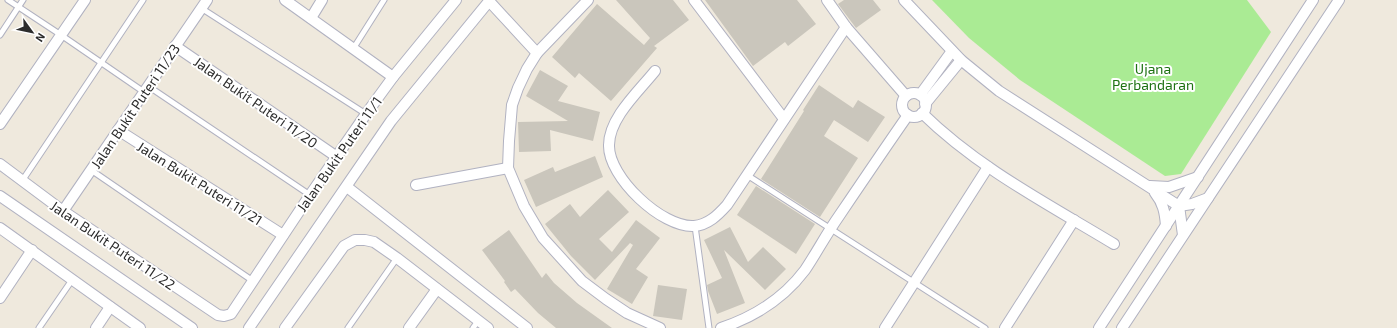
<svg xmlns="http://www.w3.org/2000/svg" width="1397" height="328" font-family="'Exo 2',sans-serif">
	<rect width="100%" height="100%" fill="#efe9dd"/>
	<!-- green -->
	<polygon fill="#aaeb94" points="932,0 1247,0 1271,32 1181,174 1165,176 1020,80 969,38"/>
	<!-- building -->
	<g fill="#cac6bc">
		<polygon points="616,0 673,0 689,20 654,46 657,48 611,101 579,73 575,78 552,57 597,4 644,45 650,38"/>
		<polygon points="705,0 797,0 816,24 788,46 785,42 753,66"/>
		<polygon points="844,0 873,0 881,10 856,28 838,4"/>
		<polygon points="540,70 568,86 558,101 600,112 593,141 550,130 551,151 519,152 518,122 568,121 526,96"/>
		<polygon points="819,85 853,108 858,100 885,117 868,142 834,120 824,136 858,158 820,217 761,179 804,111 803,110"/>
		<polygon points="595,156 603,177 536,207 524,180 553,167 555,172"/>
		<polygon points="756,186 815,224 796,254 737,215"/>
		<polygon points="608,190 629,212 599,239 612,252 636,220 660,238 636,269 648,277 632,304 607,289 633,245 630,243 595,280 571,256 545,224 570,204 580,217"/>
		<polygon points="730,227 748,262 763,247 786,269 765,290 724,250 745,303 717,314 708,291 707,285 722,278 704,240"/>
		<polygon points="509,230 542,278 546,273 554,283 577,303 612,328 556,328 538,313 515,289 511,292 504,282 505,281 482,250"/>
		<polygon points="658,285 687,289 682,320 653,316"/>
	</g>
	<g fill="none" stroke-linecap="round" stroke-linejoin="round">
		<!-- service casing -->
		<g stroke="#b1b2c1" stroke-width="7">
			<g id="service">
				<polyline points="8,0 61,35 144,92"/>
				<polyline points="201,8 366,114"/>
				<polyline points="0,35 23,0"/>
				<polyline points="353,49 384,0"/>
				<polyline points="148,86 310,195"/>
				<polyline points="91,170 253,281"/>
				<polyline points="747,175 985,328"/>
				<polyline points="22,181 143,0"/>
				<polyline points="695,226 709,328"/>
				<polyline points="39,328 72,280"/>
				<polyline points="348,328 397,258"/>
				<polyline points="473,328 478,321"/>
			</g>
		</g>
		<!-- minor casing -->
		<g stroke="#b1b2c1" stroke-width="12">
			<g id="minor">
				<polyline points="285,0 393,77"/>
				<polyline points="588,0 537,53 527,69 518,88 512,105 509,141 508,168 524,206 543,238 582,281 606,299 627,313 660,328"/>
				<polyline points="694,0 784,119"/>
				<polyline points="827,0 846,27 906,96"/>
				<polyline points="904,0 961,60 999,91 1179,206 1192,204 1208,198"/>
				<polyline points="489,1 537,53"/>
				<polyline points="311,18 322,0"/>
				<polyline points="175,46 337,157"/>
				<path d="M655 71C639 91 609 118 609 145 608 177 662 228 694 226 708 225 718 215 727 205L846 27"/>
				<circle cx="914" cy="105" r="12"/>
				<polyline points="920,95 952,51"/>
				<polyline points="925,104 961,60"/>
				<path d="M922 113C978 168 1048 204 1114 244"/>
				<polyline points="0,124 85,0"/>
				<polyline points="118,130 283,235"/>
				<polyline points="0,164 63,211 218,315 224,316 231,314 310,195 366,114 393,77 456,0"/>
				<polyline points="416,185 508,168"/>
				<polyline points="1150,186 1169,187 1198,177"/>
				<polyline points="347,187 527,328"/>
				<path d="M1155 193C1163 203 1165 212 1166 226"/>
				<polyline points="0,196 192,328"/>
				<polyline points="1179,206 1183,235"/>
				<polyline points="63,211 207,0"/>
				<polyline points="0,228 140,328"/>
				<polyline points="0,298 32,250"/>
				<polyline points="96,328 110,307"/>
				<polyline points="249,328 391,121 490,0"/>
				<polyline points="285,328 344,246 355,240 365,240 374,242 397,258 488,328"/>
				<polyline points="409,328 437,289"/>
				<path d="M721 328C754 317 784 298 805 270 817 252 827 233 839 216 862 182 885 148 908 115"/>
				<polyline points="885,328 988,167"/>
				<polyline points="1005,328 1074,220"/>
				<polyline points="1099,328 1313,0"/>
				<polyline points="1122,328 1339,0"/>
			</g>
		</g>
		<!-- service -->
		<use href="#service" stroke="#fff" stroke-width="5"/>
		<!-- minor -->
		<use href="#minor" stroke="#fff" stroke-width="10"/>
	</g>
	<g text-anchor="middle" dominant-baseline="central" stroke-width="4" stroke-linejoin="round" paint-order="stroke">
		<!-- park labels -->
		<g font-size="14" fill="#1e7213" stroke="#fff">
			<text x="1153" y="68">Ujana<tspan x="1153" dy="16">Perbandaran</tspan></text>
		</g>
		<!-- street labels -->
		<g font-size="14" fill="#2c2c2c" stroke="#fff">
			<text transform="translate(256 102) rotate(35)">Jalan Bukit Puteri 11/20</text>
			<text transform="translate(135 106) rotate(-56)">Jalan Bukit Puteri 11/23</text>
			<text transform="translate(339 154) rotate(-55)">Jalan Bukit Puteri 11/1</text>
			<text transform="translate(200 183) rotate(32)">Jalan Bukit Puteri 11/21</text>
			<text transform="translate(113 245) rotate(34)">Jalan Bukit Puteri 11/22</text>
		</g>
	</g>
	<!-- north arrow -->
	<g transform="translate(32 32) rotate(123)" stroke="#ffffff" stroke-width="3" paint-order="stroke">
	<path d="M0-3L7 15L0 10L-7 15Z" fill="#2c2c2c"/>
	<text y="-6" font-size="11" font-weight="bold" text-anchor="middle" fill="#2c2c2c">N</text>
	</g>
</svg>
